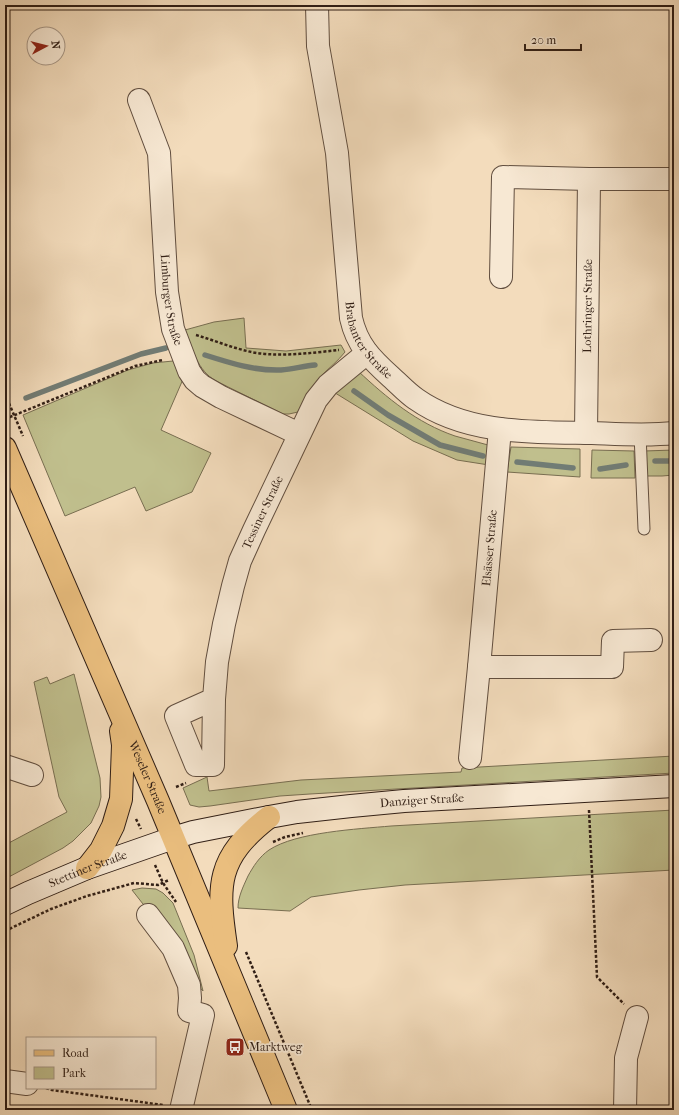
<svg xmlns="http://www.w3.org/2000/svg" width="679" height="1115" font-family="'IM FELL French Canon',serif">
	<rect width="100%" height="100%" fill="#f3dcbc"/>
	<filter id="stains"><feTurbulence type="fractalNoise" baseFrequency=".005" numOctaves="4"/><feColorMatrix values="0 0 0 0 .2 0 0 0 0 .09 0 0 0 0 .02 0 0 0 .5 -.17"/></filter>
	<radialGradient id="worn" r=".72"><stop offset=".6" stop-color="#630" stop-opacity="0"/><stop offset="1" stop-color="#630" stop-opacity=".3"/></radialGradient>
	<!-- green -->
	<g fill="#c0bf8d" stroke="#786e51">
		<path d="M244 318 246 348 286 351 341 345 345 352C338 361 330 367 322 375 312 386 305 398 298 412L289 414H283L216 381C197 370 193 350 185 330L214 322Z"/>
		<polygon points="173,361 176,361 184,377 161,430 211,453 192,492 146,511 135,487 65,516 23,415 128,370 153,363"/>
		<path d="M358 371C387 398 417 423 455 436 466 439 477 442 488 445L489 465 457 460 413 441 332 391Z"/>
		<polygon points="511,447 580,449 580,477 507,472"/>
		<polygon points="592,450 634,451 635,478 591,478"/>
		<polygon points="674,450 674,475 662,476 645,476 644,451"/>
		<polygon points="74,674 100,778 101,797 99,806 91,823 73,841 63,848 5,879 5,845 67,812 59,797 34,682 47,677 50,684"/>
		<polygon points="674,756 674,773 310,794 280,796 210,806 199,807 190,805 183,788 207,777 209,791 301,780 461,772 462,768"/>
		<path d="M674 810V870L405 885 359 890 311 897 290 911 238 908C238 897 243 887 248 876 253 867 259 857 269 850 296 832 358 829 391 826Z"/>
		<polygon points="142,888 156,889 163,893 173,903 194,955 203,991 189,976 176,946 132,890"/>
	</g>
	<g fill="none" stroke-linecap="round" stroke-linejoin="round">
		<!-- stream -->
		<g stroke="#717c75" stroke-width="5.5">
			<path d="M205 355C230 363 255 371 281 370 293 369 304 366 315 365"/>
			<polyline points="354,391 388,415 440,445 483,456"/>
			<polyline points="26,398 141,354 166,348"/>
			<polyline points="655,461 674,461"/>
			<polyline points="517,462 573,468"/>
			<polyline points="600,469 626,465"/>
		</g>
		<!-- lane casing -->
		<g stroke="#614e3f" stroke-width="13">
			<polyline id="lane" points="640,434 644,529"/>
		</g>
		<!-- street casing -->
		<g stroke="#614e3f" stroke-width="24">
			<g id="street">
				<path id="s1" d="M317 5 318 46 337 153 351 318C357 345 371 359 391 377 399 384 407 393 416 399 467 435 533 432 592 433 619 434 647 436 674 433"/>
				<path id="s2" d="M139 100 159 153 167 292 173 329 189 371 195 380 202 386 221 397 299 434"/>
				<polyline points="501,277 503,177 589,179"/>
				<path id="s3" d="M586 433 589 179H674"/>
				<polyline points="479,667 612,667 613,641 651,640"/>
				<path id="s4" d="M214 699 176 716 196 765H213L214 699 217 662 224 624 233 586 240 561 254 530 316 400 328 385 367 353"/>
				<path id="s5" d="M470 758 479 667 500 429"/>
				<polyline points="5,766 32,775"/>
				<polyline points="148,915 173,948 189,985 190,998 189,1011 203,1015 181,1110"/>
				<polyline points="5,1081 27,1084"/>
				<polyline points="625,1110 626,1058 637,1017"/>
			</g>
		</g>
		<!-- secondary casing -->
		<g stroke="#301e15" stroke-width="24">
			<g id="secondary">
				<path id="s6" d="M5 904 28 893 87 868 173 838 193 832 269 817 297 812 351 806 404 801 674 786"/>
			</g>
		</g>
		<!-- primary casing -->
		<g stroke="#301e15" stroke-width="24">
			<g id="primary">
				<path id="s7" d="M5 448 158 801 286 1110"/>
				<polyline points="87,868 101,850 113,826 121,799 123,745 121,731"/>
				<path d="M226 946C217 885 216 858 269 817"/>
			</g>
		</g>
		<!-- path -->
		<g stroke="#301e15" stroke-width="2.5" stroke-dasharray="3 2" stroke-linecap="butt">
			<path d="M196 335C213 340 230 347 247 351 274 358 310 353 339 350"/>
			<polyline points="5,394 23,436"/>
			<polyline points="5,419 135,366 163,360"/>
			<polyline points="176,787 186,783"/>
			<polyline points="589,810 597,977 624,1004"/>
			<polyline points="136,819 141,829"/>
			<polyline points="273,842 285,837 303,833"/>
			<polyline points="155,865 163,883 176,902"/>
			<polyline points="5,931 51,909 87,896 134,883 158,885 169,880"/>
			<polyline points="246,952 312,1110"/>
			<polyline points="46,1088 52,1090 163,1105"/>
		</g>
		<!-- lane -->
		<use href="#lane" stroke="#f7e8d3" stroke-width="11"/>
		<!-- street -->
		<use href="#street" stroke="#f7e8d3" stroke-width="22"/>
		<!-- secondary -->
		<use href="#secondary" stroke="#f7e8d3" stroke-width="22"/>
		<!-- primary -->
		<use href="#primary" stroke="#eabe7e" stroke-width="22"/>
	</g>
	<!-- icons -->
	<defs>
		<g id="bus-square" transform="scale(1)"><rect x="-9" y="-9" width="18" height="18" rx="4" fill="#8f2418" stroke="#f7e8d3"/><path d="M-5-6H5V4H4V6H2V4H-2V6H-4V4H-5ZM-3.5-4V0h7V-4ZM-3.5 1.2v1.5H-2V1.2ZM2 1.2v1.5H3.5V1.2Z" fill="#fff"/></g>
	</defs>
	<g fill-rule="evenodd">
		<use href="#bus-square" x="235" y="1047"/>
	</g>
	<g text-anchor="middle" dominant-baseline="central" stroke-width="3.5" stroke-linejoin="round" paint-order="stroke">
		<!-- street labels -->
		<g font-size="12" fill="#301e15" stroke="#f7e8d3">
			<text stroke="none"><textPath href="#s2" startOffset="204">Limburger Straße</textPath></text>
			<text stroke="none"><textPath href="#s3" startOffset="127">Lothringer Straße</textPath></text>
			<text stroke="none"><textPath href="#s1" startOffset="343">Brabanter Straße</textPath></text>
			<text stroke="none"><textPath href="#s4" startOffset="372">Tessiner Straße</textPath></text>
			<text stroke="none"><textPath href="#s5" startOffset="211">Elsässer Straße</textPath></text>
			<text stroke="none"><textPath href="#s7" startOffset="359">Weseler Straße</textPath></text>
			<text stroke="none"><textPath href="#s6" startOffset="433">Danziger Straße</textPath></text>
			<text stroke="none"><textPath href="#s6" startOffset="90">Stettiner Straße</textPath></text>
		</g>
		<!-- poi labels -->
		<g font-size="12" fill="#301e15" stroke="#f7e8d3" text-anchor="start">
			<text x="249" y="1047">Marktweg</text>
		</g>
	</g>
	<!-- margin -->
	<rect width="679" height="1115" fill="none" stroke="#f3dcbc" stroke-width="20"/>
	<rect x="6" y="6" width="667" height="1103" fill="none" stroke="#301e15" stroke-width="2"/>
	<rect x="10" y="10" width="659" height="1095" fill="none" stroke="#301e15"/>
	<!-- legend -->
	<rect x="26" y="1037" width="130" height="52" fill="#f7e8d3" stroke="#a79787"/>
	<rect x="34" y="1050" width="20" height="6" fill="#eabe7e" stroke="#a79787"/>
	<text x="62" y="1057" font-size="12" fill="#301e15">Road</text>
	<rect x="34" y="1067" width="20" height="12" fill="#c0bf8d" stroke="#a79787"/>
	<text x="62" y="1077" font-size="12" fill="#301e15">Park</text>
	<!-- north arrow -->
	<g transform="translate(46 46) rotate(83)"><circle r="19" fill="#f7e8d3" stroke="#a79787"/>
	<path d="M0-3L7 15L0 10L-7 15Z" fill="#8f2418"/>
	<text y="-6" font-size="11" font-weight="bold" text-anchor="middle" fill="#301e15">N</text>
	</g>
	<!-- scale -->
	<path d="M525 44v6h56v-6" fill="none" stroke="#301e15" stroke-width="2"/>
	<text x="531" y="44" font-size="12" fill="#301e15" stroke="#f7e8d3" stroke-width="3" paint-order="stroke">20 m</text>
	<rect width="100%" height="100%" filter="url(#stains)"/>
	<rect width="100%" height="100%" fill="url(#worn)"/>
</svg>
